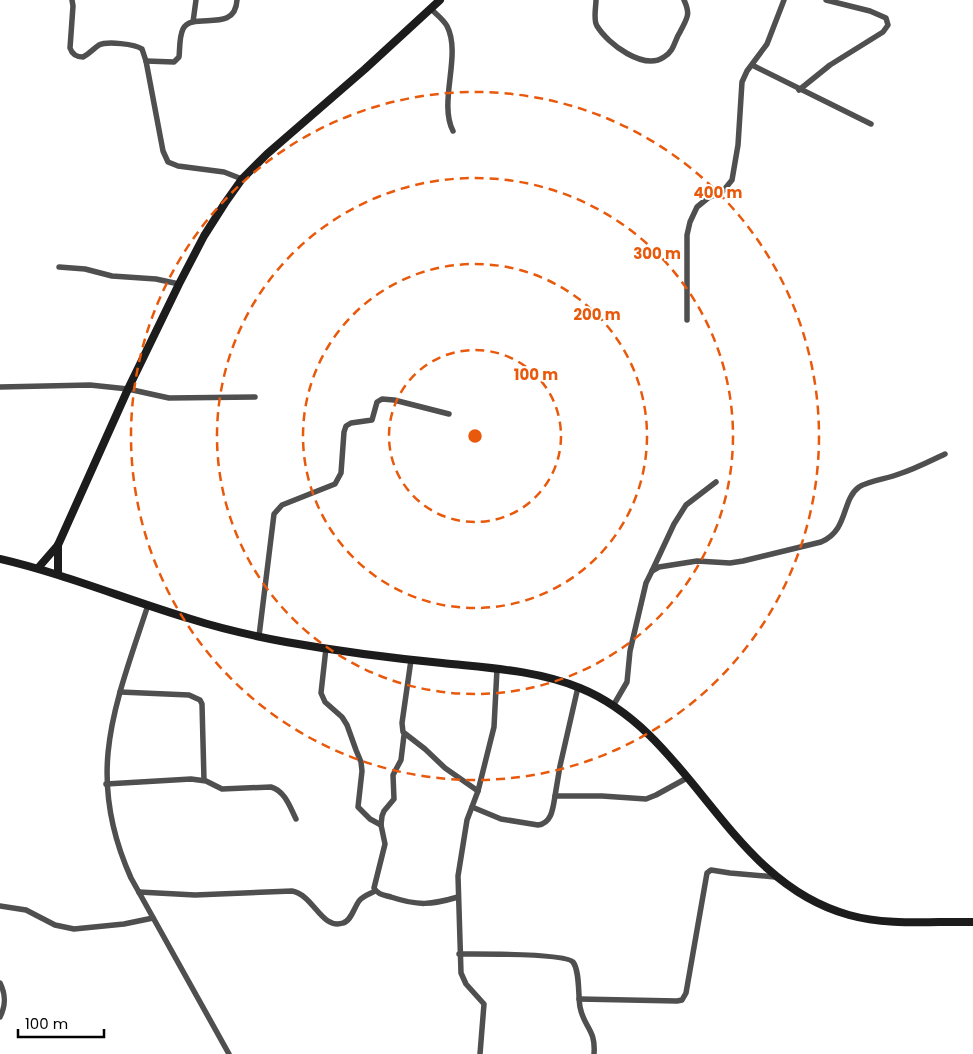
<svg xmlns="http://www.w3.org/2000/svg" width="973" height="1054" font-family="Poppins,sans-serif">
	<rect width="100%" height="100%" fill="#fff"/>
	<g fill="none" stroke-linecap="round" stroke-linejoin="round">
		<!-- street -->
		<g stroke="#4f4f4f" stroke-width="5.5">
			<path d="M72 0 73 6 70 48C72 54 76 57 83 57 89 54 93 49 99 45 107 41 135 44 142 49L146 61 163 151 168 162 178 166 224 172 242 179"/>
			<path d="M596 0C596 7 593 20 597 26 608 44 644 71 664 57 675 50 674 41 680 32 687 18 691 15 684 0"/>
			<path d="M431 9C436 14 443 19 447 26 462 55 438 102 453 131"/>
			<polyline points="193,22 196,0"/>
			<path d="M146 61 174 62 179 57C180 49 179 37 183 29 192 10 235 35 237 0"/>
			<polyline points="752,65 871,124"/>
			<polyline points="799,90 830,65 883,32 888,25 886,18 870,11 826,0"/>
			<polyline points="59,267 85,269 112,276 156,279 179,284"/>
			<polyline points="687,320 687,235 690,222 697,207 708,198 723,191 732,180 738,145 742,82 747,71 767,44 784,0"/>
			<polyline points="0,387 90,385 128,389 169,398 255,397"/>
			<polyline points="652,571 674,524 686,505 716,482"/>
			<path d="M148 605C115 706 84 774 131 878L229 1054"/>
			<polyline points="259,636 274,514 282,505 335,484 341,473 344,432 346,426 351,423 372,420 377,402 382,399 394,400 449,414"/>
			<polyline points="326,648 321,693 325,702 342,717 347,725 356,750 361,762 362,771 358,807 370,819 381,825"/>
			<polyline points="411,660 402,723 403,732 425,749 445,768 478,791"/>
			<polyline points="120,692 189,695 200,700 202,704 204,780"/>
			<path d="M613 706 627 682 630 651 646 583 652 571 659 567 697 561 730 563 743 561 821 542C849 530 841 500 859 487 870 480 887 479 899 474 915 469 930 461 945 454"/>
			<path d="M404 735 401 760 393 775 394 799 384 811 382 816 381 825 385 844 374 888C378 895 384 895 391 897 418 906 431 905 458 897"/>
			<path d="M106 784 191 779 206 781 222 789 271 787C285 791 290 807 296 819"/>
			<polyline points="555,796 560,766 578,687"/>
			<path d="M472 807 501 819 538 825C552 823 553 808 555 796H602L646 799 656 795 687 778"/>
			<path d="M139 892 195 895 292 891C314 895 321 930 343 923 351 921 354 908 359 901 363 896 370 894 375 891"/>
			<polyline points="0,906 26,910 55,925 74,929 124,924 153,918"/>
			<path d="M459 954C476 954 566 953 573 962 580 971 578 996 580 1007 584 1028 596 1029 594 1054"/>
			<path d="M0 983C6 995 6 1005 0 1017"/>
			<polyline points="579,999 677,1001 682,1000 686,993 707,873 711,870 730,873 775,877"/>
			<polyline points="480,1054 484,1004 466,984 461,973 458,876 467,820 478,791 494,727 497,669"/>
		</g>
		<!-- secondary -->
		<g stroke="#1c1c1c" stroke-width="8">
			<polyline points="58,545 58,574"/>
			<path d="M0 559C65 574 127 600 191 619 222 629 254 636 286 642 337 651 390 658 442 663 488 668 536 670 580 688 693 734 726 881 849 915 888 926 933 921 973 922"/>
			<polyline points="38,568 58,545 128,389 179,284 204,236 225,203 242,179 267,154 365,69 440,0"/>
		</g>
	</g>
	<!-- distance rings -->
	<g fill="none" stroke="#e8590c" stroke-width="2.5" stroke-dasharray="9 6">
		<circle cx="475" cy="436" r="86"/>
		<circle cx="475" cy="436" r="172"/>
		<circle cx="475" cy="436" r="258"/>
		<circle cx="475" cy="436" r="344"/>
	</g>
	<circle cx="475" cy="436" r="8" fill="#e8590c" stroke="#fff" stroke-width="2.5"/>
	<g font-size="15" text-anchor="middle" font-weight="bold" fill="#e8590c" stroke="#fff" stroke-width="4" stroke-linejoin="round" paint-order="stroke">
		<text x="718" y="198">400 m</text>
		<text x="657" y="259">300 m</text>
		<text x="597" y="320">200 m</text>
		<text x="536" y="380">100 m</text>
	</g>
	<!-- scale -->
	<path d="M18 1029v8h86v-8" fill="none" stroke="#000000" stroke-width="2.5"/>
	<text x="25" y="1029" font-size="15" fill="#000000" stroke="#ffffff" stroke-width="4" paint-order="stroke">100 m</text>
</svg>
